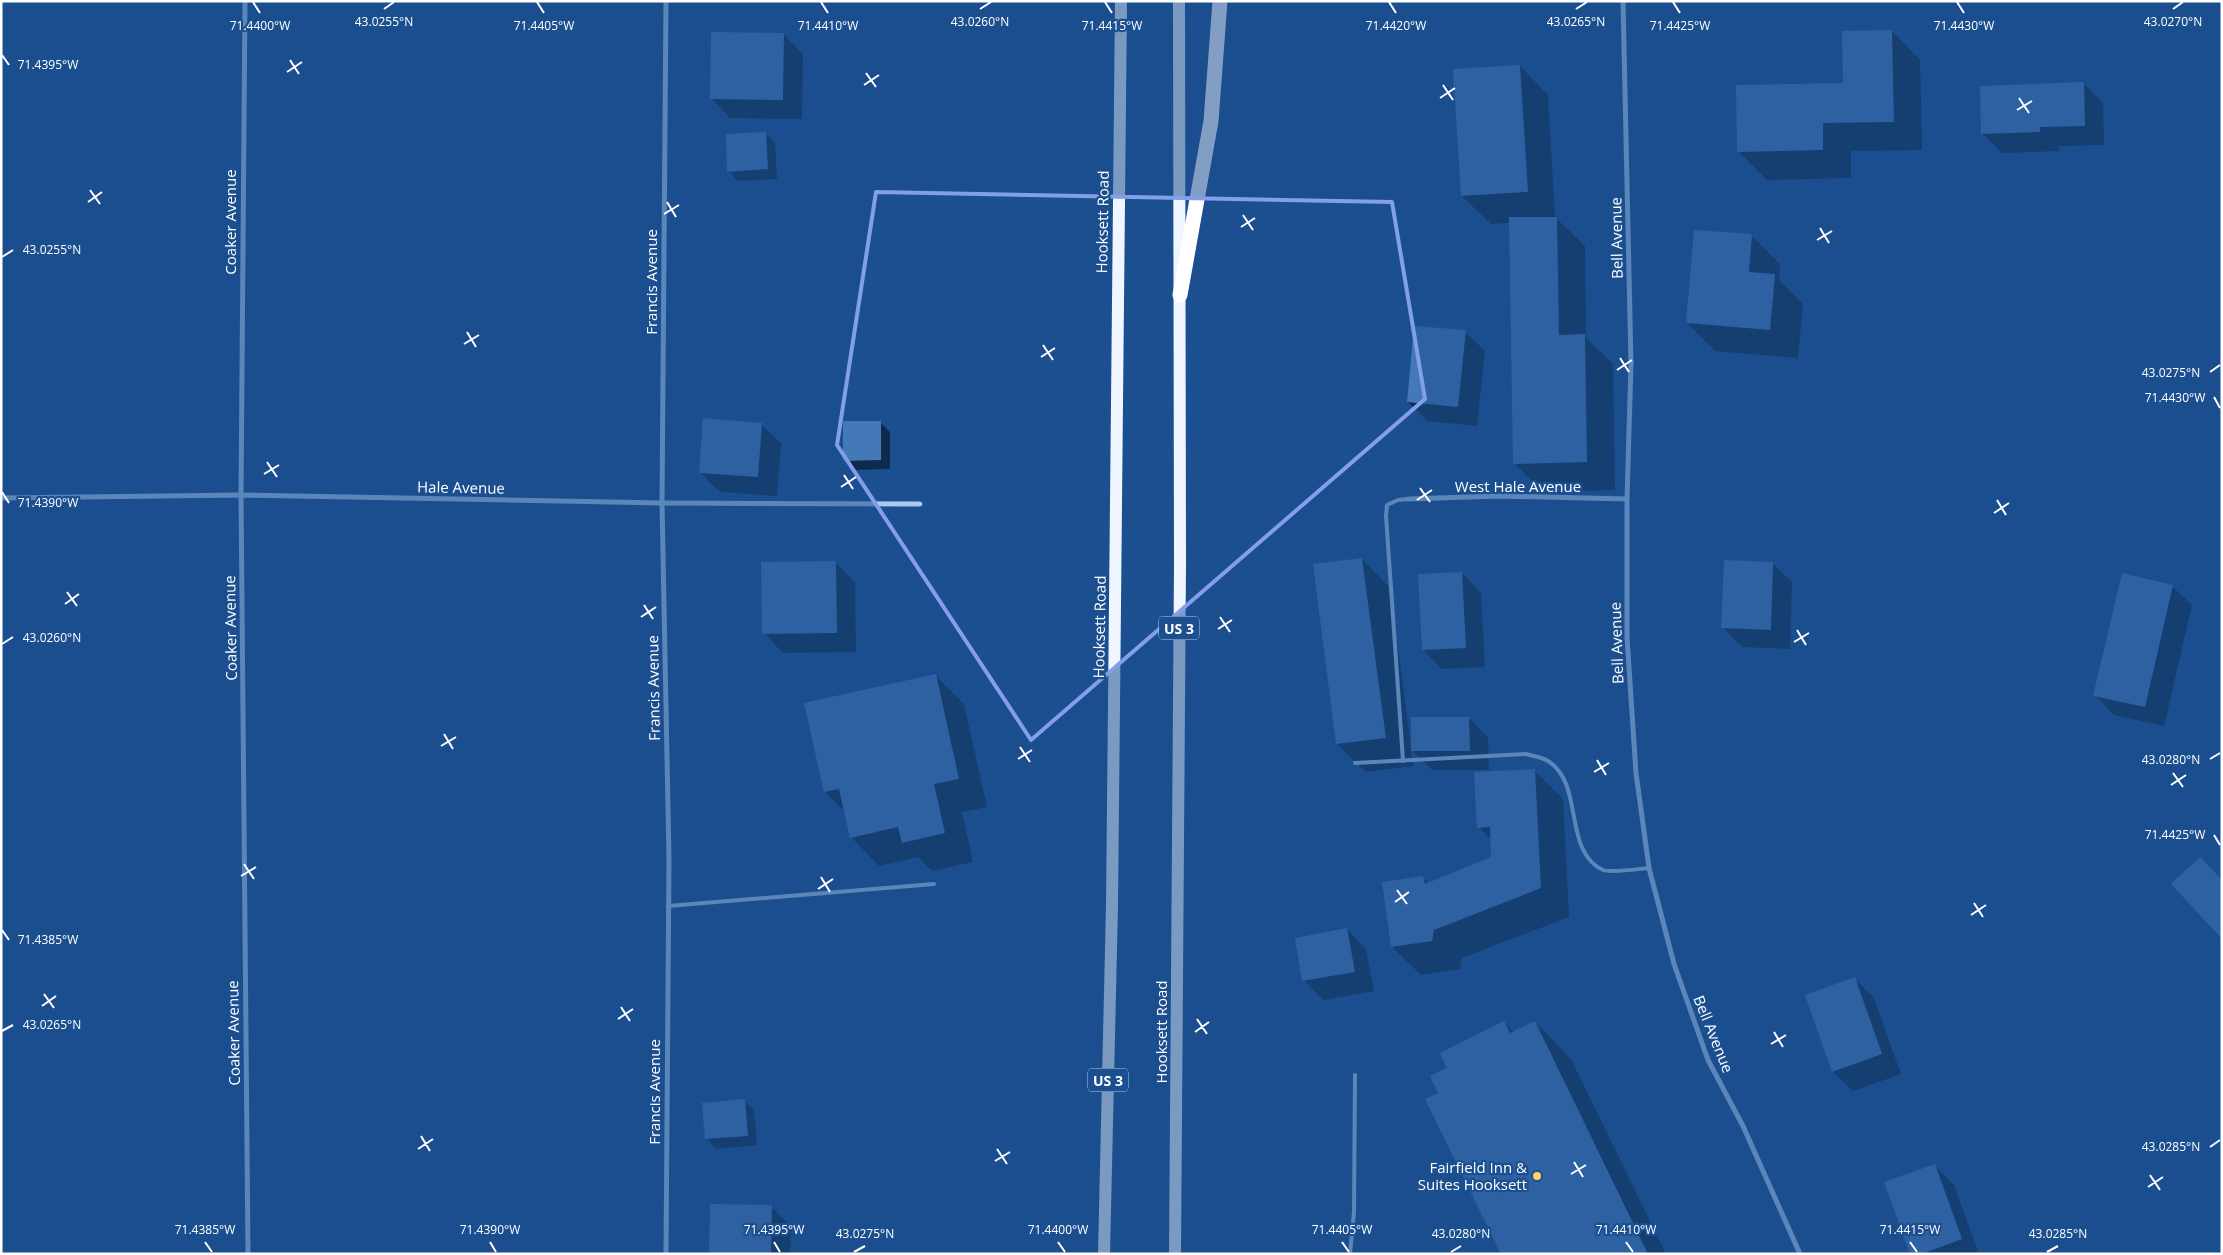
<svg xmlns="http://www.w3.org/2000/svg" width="2223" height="1255" font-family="'Open Sans',sans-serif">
	<rect width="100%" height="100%" fill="#1b4f8f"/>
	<!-- shadow -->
	<g fill="#0007">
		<polygon points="1892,31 1920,60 1922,150 1851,151 1851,178 1767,180 1738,151 1844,84"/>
		<polygon points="784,35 803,54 802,119 730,118 711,98"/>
		<polygon points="1520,66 1548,95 1555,217 1585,246 1586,338 1613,364 1615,490 1543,492 1514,463 1510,223 1491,224 1462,196"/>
		<polygon points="2083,83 2103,103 2104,145 2059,146 2059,151 2002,153 1983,134"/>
		<polygon points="765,133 775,143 777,179 738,181 729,171"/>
		<polygon points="1752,236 1780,264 1779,280 1803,304 1798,358 1715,351 1687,323"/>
		<polygon points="1465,332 1485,351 1477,426 1427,421 1408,402"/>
		<polygon points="880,422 890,432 890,469 854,470 844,460"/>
		<polygon points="761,424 781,443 777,496 720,492 700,473"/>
		<polygon points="1362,559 1390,588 1411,746 1469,718 1488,738 1489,770 1432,770 1411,749 1413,766 1366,772 1337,744 1315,565"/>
		<polygon points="835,562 855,582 856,652 783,653 764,633"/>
		<polygon points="1772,563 1792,582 1790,649 1742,647 1722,627"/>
		<polygon points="1462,573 1481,593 1485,667 1442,669 1423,650"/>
		<polygon points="2172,586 2192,605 2164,726 2114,715 2095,695"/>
		<polygon points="936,676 964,704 987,807 962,812 973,862 932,871 918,857 879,866 851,837 845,812 825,792"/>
		<polygon points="1534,770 1563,799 1569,917 1462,958 1460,969 1421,975 1392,947 1423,877 1429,883 1493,858 1492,841 1479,827"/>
		<polygon points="1347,929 1366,949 1374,991 1323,1000 1304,980"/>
		<polygon points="1855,979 1874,998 1901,1074 1853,1091 1833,1072"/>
		<polygon points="1535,1022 1571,1059 1666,1254 1502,1254 1439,1094 1449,1069 1504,1023 1514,1032"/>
		<polygon points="744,1101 754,1110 757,1145 716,1149 707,1139 704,1105"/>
		<polygon points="1935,1166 1954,1185 1979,1254 1912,1254"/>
		<polygon points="771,1207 791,1226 790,1254 710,1254"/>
	</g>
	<!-- building -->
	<g fill="#4478b7">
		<polygon points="1892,30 1894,122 1823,123 1823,150 1737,152 1736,85 1843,83 1842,31"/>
		<polygon points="711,32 784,33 783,100 710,99"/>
		<polygon points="1520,65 1528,192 1461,196 1453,69"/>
		<polygon points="2084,82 2085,126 2040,127 2040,132 1981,134 1980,86"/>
		<polygon points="766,132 768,169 727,172 726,134"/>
		<polygon points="1509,217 1557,217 1559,335 1585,334 1587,462 1513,464"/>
		<polygon points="1694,230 1752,234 1749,272 1775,274 1770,330 1686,323"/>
		<polygon points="1414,326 1466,330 1458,407 1407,402"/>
		<polygon points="703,418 762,423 758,477 699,473"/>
		<polygon points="843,421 881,421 881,460 843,461"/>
		<polygon points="1362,558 1386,738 1336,744 1313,564"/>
		<polygon points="1724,560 1773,562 1771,630 1721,628"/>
		<polygon points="836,561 837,633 762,634 761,562"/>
		<polygon points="1462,572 1466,648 1422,650 1418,574"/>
		<polygon points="2122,573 2173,585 2145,707 2093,696"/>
		<polygon points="936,674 959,779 934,784 945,833 902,843 898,827 850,838 839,789 824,792 804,703"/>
		<polygon points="1411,717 1469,717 1470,751 1411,751"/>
		<polygon points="1535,769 1541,888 1434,930 1432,941 1391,947 1382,882 1423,876 1425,884 1491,857 1490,827 1477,828 1474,772"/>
		<polygon points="2200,857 2222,880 2222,939 2171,884"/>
		<polygon points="1347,928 1355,972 1302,981 1295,938"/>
		<polygon points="1855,977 1882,1054 1832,1072 1805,995"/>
		<polygon points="1504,1021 1510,1033 1535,1021 1648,1254 1501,1254 1425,1099 1438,1093 1430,1076 1447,1068 1440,1053"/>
		<polygon points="745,1099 748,1136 705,1139 702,1103"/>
		<polygon points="1935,1164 1962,1239 1922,1254 1910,1254 1884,1182"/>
		<polygon points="710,1204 772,1205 771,1254 709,1254"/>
	</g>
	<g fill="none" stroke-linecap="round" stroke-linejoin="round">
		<!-- service -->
		<g stroke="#a9c9ee" stroke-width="4">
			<polyline points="1403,761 1386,516 1387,505 1398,500 1408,499"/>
			<path d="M1355 763 1526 754C1532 756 1542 757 1548 761 1585 784 1562 851 1603 870 1611 873 1638 869 1649 868"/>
			<polyline points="668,906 934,884"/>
			<polyline points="1350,1254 1354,1212 1355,1075"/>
		</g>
		<!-- minor -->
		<g stroke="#a9c9ee" stroke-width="5">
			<polyline points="245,1 241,495 248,1254"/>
			<polyline points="1623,1 1631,364 1627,499 1627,637 1636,773 1649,868 1674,964 1708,1060 1743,1126 1800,1254"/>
			<polyline points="1,498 241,495 662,503 920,504"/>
			<polyline points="1408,499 1499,496 1627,499"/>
			<polyline points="666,1254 669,859 662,503 666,1"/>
		</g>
		<!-- primary -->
		<g stroke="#f0f6ff" stroke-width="12">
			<polyline points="1104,1254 1112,905 1121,1"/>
			<polyline points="1175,1254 1180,565 1179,1"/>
		</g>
		<!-- motorway -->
		<polyline stroke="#fff" stroke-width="15" points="1180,295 1211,121 1220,1"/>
	</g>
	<!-- marked area -->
	<path d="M0 0H2223V1255H0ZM876 192 1392 202 1425 399 1031 740 837 445Z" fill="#1b4f8f" fill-opacity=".55" fill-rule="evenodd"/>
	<path fill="none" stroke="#839eea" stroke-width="4" stroke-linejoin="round" d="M876 192 1392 202 1425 399 1031 740 837 445Z"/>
	<!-- ticks -->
	<path fill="none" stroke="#fff" stroke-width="2" d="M253 2 260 13M537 2 544 13M821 2 828 13M1105 2 1112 13M1389 2 1396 13M1673 2 1680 13M1957 2 1964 13M384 9 394 2M980 9 991 2M1576 9 1587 2M2173 9 2183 2M2 55 9 65M290 60 299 74M287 72 302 62M866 73 876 87M864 85 879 75M1443 85 1453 100M1440 98 1455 88M2019 98 2029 113M2017 110 2032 101M90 190 100 204M88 202 102 192M667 202 676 217M664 214 679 205M1243 215 1253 230M1241 227 1255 218M1820 228 1829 243M1817 240 1832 231M2 257 13 250M467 332 476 347M464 344 479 335M1043 345 1053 360M1041 357 1055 348M1620 358 1629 372M1617 370 1632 360M2210 372 2220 365M2214 397 2220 408M267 462 277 477M264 474 279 465M844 475 853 489M841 487 856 477M1420 488 1430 502M2 492 9 503M1417 500 1432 490M1997 500 2006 515M1994 513 2009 503M67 592 77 606M65 604 79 594M644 605 653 619M641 617 656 607M1220 617 1230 632M1218 629 1232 620M1797 630 1806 645M1794 642 1809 633M2 644 13 637M444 734 453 749M441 746 456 737M1020 747 1030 762M1018 759 1032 750M2210 759 2220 753M1597 760 1606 775M1594 772 1609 763M2173 773 2183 787M2171 785 2186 775M2214 835 2220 845M244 864 254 879M241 876 256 867M821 877 830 892M818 889 833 879M1397 890 1407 904M1395 902 1409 892M1974 903 1983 917M1971 915 1986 905M2 930 9 940M44 994 54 1008M42 1006 56 996M621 1007 630 1021M618 1019 633 1009M1197 1019 1207 1034M2 1031 13 1025M1195 1032 1209 1022M1774 1032 1783 1047M1771 1044 1786 1035M421 1136 430 1151M2210 1147 2220 1140M418 1149 433 1139M997 1149 1007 1164M995 1161 1010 1152M1574 1162 1583 1177M1571 1174 1586 1165M2150 1175 2160 1190M2148 1187 2163 1177M205 1242 212 1252M490 1242 496 1252M774 1242 780 1252M1058 1242 1065 1252M1342 1242 1349 1252M1626 1242 1633 1252M1910 1242 1917 1252M854 1252 865 1246M1451 1252 1461 1246M2047 1252 2058 1246"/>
	<!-- markers -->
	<circle fill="#ffd166" stroke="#1b4f8f" stroke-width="2" cx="1537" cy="1176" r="5"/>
	<g text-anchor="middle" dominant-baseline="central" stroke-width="4.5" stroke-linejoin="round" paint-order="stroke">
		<!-- shield labels -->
		<g fill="#1b4f8f" stroke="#bbcadd" stroke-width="1">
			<rect x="1159" y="616.5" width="40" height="23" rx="4"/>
			<rect x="1088" y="1068.5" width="40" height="23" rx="4"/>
		</g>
		<g font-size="14" font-weight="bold" fill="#fff">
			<text x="1179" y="628">US 3</text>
			<text x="1108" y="1080">US 3</text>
		</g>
		<!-- street labels -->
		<g font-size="15" fill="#fff" stroke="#1b4f8f">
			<text transform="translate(230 222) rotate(-90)">Coaker Avenue</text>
			<text transform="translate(1102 222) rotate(-89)">Hooksett Road</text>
			<text transform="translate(1616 238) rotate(-91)">Bell Avenue</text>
			<text transform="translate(651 282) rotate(-90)">Francis Avenue</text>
			<text x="1518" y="486">West Hale Avenue</text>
			<text transform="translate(461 487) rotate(1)">Hale Avenue</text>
			<text transform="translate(1099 627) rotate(-89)">Hooksett Road</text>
			<text transform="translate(230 628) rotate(-91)">Coaker Avenue</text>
			<text transform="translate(1616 643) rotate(-92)">Bell Avenue</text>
			<text transform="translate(653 688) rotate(-91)">Francis Avenue</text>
			<text transform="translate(1161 1032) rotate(-90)">Hooksett Road</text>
			<text transform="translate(233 1033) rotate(-91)">Coaker Avenue</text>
			<text transform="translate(1714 1034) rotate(68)">Bell Avenue</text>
			<text transform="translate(654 1092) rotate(-90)">Francis Avenue</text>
		</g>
		<!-- poi labels -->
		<g font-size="15" fill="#fff" stroke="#1b4f8f" text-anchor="end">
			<text x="1527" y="1167">Fairfield Inn &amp;<tspan x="1527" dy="17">Suites Hooksett</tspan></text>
		</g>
	</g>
	<g font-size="12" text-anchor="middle" fill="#fff" stroke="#1b4f8f" stroke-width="4.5" stroke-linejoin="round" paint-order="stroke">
		<text x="384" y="26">43.0255°N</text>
		<text x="980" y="26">43.0260°N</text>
		<text x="1576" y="26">43.0265°N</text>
		<text x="2173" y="26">43.0270°N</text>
		<text x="260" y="30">71.4400°W</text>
		<text x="828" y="30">71.4410°W</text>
		<text x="1680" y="30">71.4425°W</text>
		<text x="1964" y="30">71.4430°W</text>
		<text x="544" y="30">71.4405°W</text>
		<text x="1112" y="30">71.4415°W</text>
		<text x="1396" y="30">71.4420°W</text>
		<text x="48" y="69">71.4395°W</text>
		<text x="52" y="254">43.0255°N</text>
		<text x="2171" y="377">43.0275°N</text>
		<text x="2175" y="402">71.4430°W</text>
		<text x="48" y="507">71.4390°W</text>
		<text x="52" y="642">43.0260°N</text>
		<text x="2171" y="764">43.0280°N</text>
		<text x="2175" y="839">71.4425°W</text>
		<text x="48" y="944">71.4385°W</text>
		<text x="52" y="1029">43.0265°N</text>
		<text x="2171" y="1151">43.0285°N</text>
		<text x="205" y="1234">71.4385°W</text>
		<text x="490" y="1234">71.4390°W</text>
		<text x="774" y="1234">71.4395°W</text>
		<text x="1058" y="1234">71.4400°W</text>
		<text x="1342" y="1234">71.4405°W</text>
		<text x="1626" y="1234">71.4410°W</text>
		<text x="1910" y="1234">71.4415°W</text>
		<text x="865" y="1238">43.0275°N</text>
		<text x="1461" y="1238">43.0280°N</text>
		<text x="2058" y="1238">43.0285°N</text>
	</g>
	<!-- border -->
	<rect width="2223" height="1255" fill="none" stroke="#ffffff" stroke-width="5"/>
</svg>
